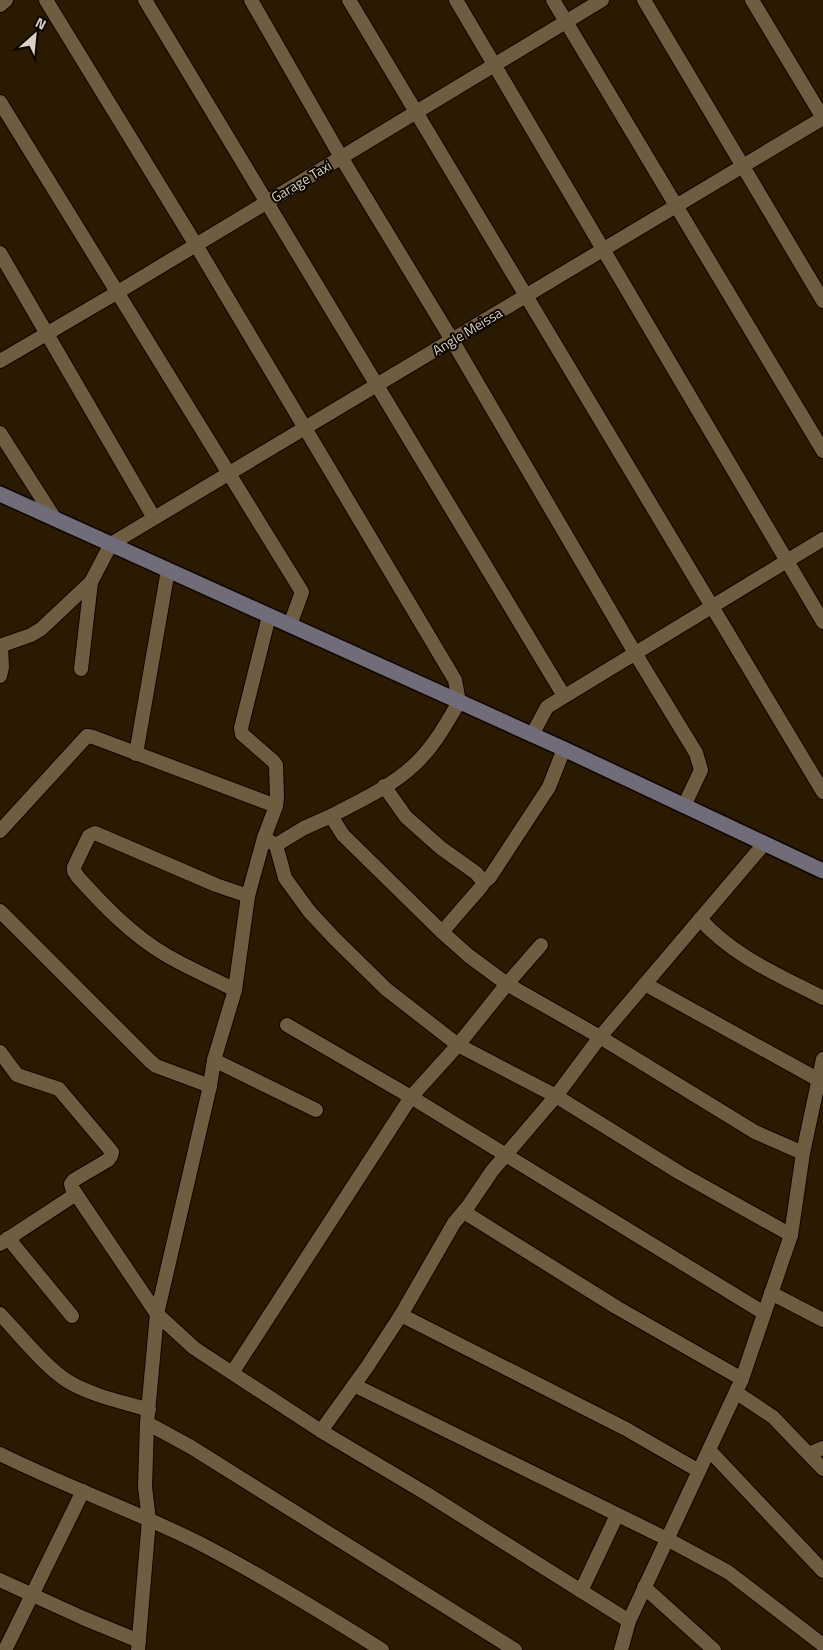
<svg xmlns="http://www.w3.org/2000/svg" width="823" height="1650" font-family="'Titillium Web',sans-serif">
	<rect width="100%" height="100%" fill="#291a01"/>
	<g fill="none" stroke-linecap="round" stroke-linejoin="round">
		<!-- street casing -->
		<g stroke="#110400" stroke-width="16">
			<g id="street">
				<path d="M46 0 196 245 455 680 459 702C446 724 433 748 414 765 391 787 359 801 331 816"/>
				<polyline points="145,0 564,696"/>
				<polyline points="251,0 341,157 452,340 635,653 696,753 701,770 684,806"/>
				<polyline points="349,0 823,792"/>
				<polyline points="456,0 823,622"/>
				<polyline points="553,0 823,451"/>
				<polyline points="644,0 823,301"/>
				<polyline points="752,0 823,118"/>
				<polyline points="0,5 6,0"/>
				<polyline points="0,102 302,592 290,625"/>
				<polyline points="0,253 154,518"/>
				<polyline points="0,361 118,292 602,0"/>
				<polyline points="0,433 55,519"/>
				<polyline points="0,646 31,635 41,629 91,582 111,544 823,118"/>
				<polyline points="81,669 91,582"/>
				<polyline points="0,676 2,667 1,646"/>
				<polyline points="532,735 547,707 823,539"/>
				<polyline points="136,754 168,570"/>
				<polyline points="384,786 406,817 441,848 476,873 484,882 481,887 442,932"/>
				<polyline points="0,831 87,736 93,737 276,806"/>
				<polyline points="264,838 276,845 285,878 309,911 334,938 386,989 458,1045 556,1096 680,1173 791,1235"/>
				<polyline points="276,845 304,828 331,816 343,835 442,932 469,956 507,984 600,1037 755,1132 803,1153"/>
				<polyline points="484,882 490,877 549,787 564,749"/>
				<polyline points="0,911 150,1061 156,1066 210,1086"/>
				<path d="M700 919C734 957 779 975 823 998"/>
				<polyline points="645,984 819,1080"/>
				<path d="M235 990C212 978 188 968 166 955 132 935 104 906 78 877L74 871V867L89 836 95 833 216 885 248 896"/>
				<polyline points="287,1025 411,1097 764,1313"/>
				<polyline points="0,1052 17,1075 59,1089 112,1152 111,1156 108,1160 74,1180 71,1184 72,1188 157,1314 194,1348 321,1431 427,1494 629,1621"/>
				<polyline points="214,1060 316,1110"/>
				<polyline points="464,1212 616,1307 742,1379"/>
				<polyline points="8,1238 72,1316"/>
				<polyline points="0,1244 76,1194"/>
				<polyline points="771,1293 823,1320"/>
				<path d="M0 1314C19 1334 46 1368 69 1382 93 1396 123 1402 149 1410"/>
				<polyline points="401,1315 626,1429 699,1471"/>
				<polyline points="232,1373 411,1097 458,1045 507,984 541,945"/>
				<polyline points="354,1385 667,1539 728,1572 823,1645"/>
				<polyline points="737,1393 773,1417 823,1469"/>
				<polyline points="147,1423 191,1447 515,1650"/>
				<polyline points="321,1431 367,1367 401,1315 454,1223 469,1205 492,1171 556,1096 600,1037 764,844"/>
				<polyline points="710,1451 823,1571"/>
				<path d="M0 1454C66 1487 136 1511 201 1544 263 1576 323 1613 382 1650"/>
				<polyline points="809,1454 823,1448"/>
				<polyline points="0,1580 83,1618 139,1641"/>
				<polyline points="644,1587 714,1650"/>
				<polyline points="581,1591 617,1515"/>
				<polyline points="5,1650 83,1491"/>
				<polyline points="138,1650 149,1520 145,1487 147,1423 157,1314 210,1086 214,1060 235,990 248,896 264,838 276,806 277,797 276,765 273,761 242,734 241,728 269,616"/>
				<polyline points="621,1650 629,1621 742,1379 791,1235 803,1153 823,1059"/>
			</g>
		</g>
		<!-- secondary casing -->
		<g stroke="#110400" stroke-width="18">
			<polyline id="secondary" points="0,494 564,749 823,871"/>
		</g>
		<!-- street -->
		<use href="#street" stroke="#6f5d42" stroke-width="14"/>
		<!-- secondary -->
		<use href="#secondary" stroke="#706c7a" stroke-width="15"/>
	</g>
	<g text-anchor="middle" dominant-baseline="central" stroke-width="4" stroke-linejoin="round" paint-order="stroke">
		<!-- street labels -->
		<g font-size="14" fill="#dbd1c2" stroke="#0c0601">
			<text transform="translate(301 181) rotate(-31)">Garage Taxi</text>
			<text transform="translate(467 331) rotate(-31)">Angle Meissa</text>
		</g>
	</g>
	<!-- north arrow -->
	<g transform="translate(35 35) rotate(27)" stroke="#0c0601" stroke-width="4" paint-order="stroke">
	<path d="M0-4L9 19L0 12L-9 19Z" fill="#dbd1c2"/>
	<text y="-8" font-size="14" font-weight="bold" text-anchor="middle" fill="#dbd1c2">N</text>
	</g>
</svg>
